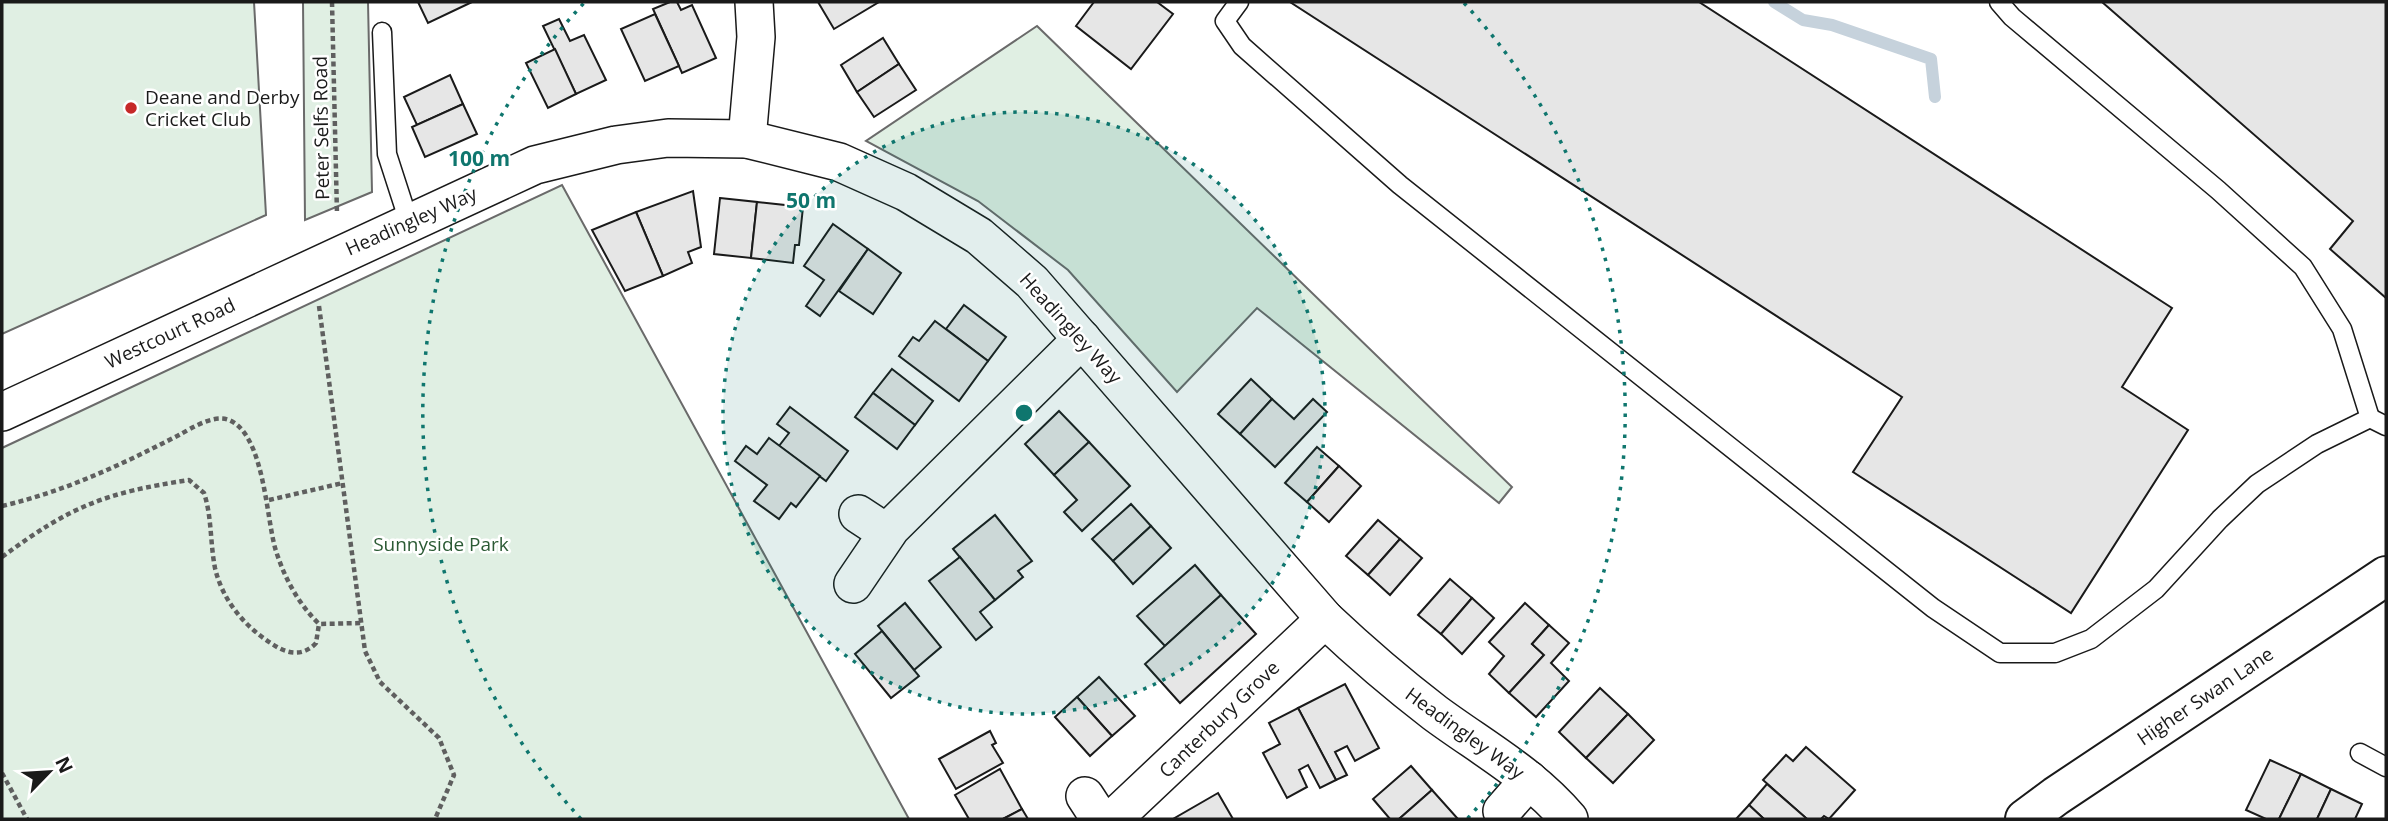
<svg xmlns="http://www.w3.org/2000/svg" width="2388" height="821" font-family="'Open Sans',sans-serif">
	<rect width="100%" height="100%" fill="#fff"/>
	<!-- green -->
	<g fill="#e0efe3" stroke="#6a6a6a" stroke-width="2">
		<polygon points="2,2 254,2 266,215 2,334"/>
		<polygon points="303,2 368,2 372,192 305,220"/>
		<polygon points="1037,26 1512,487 1499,503 1257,308 1177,392 1068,270 978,201 866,141"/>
		<polygon points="562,185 909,819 2,819 2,448"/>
	</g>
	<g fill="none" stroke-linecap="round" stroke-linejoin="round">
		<!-- stream -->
		<polyline stroke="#c6d2dc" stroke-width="12" points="1774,2 1803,20 1832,25 1931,59 1935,97"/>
	</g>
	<!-- building -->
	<g fill="#e6e6e6" stroke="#1a1a1a" stroke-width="2">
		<polygon points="418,2 472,2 428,23"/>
		<polygon points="670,2 677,2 681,10 692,5 716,58 682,73 653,9"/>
		<polygon points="818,2 879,2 834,29"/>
		<polygon points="1094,2 1157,2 1173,14 1131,69 1076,26"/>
		<polygon points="1290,2 1699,2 2172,308 2122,387 2188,430 2071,613 1853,472 1902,397"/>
		<polygon points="2102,2 2386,2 2386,298 2330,249 2353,221"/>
		<polygon points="655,14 679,66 645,81 621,29"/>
		<polygon points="559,19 570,41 584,35 606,80 576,94 543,26"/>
		<polygon points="883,38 899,64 857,92 841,65"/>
		<polygon points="555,49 576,94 548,108 526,63"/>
		<polygon points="899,64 916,90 874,117 857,92"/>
		<polygon points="450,75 463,104 417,125 404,97"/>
		<polygon points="463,104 477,134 425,157 412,127"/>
		<polygon points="693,191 701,247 688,252 692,263 663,276 636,212"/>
		<polygon points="720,198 757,202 751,258 714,254"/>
		<polygon points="757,202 803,207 799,245 795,245 793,263 751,258"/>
		<polygon points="636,212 663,276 625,291 592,230"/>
		<polygon points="833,224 868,249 820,316 806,306 824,280 804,266"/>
		<polygon points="868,249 901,273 873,314 839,291"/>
		<polygon points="964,305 1006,337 988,361 946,329"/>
		<polygon points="935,321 988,361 959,401 899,356 913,337 919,341"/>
		<polygon points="892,369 933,401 915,425 873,393"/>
		<polygon points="1251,379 1272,399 1240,434 1218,414"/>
		<polygon points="873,393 915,425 897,449 855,417"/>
		<polygon points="1272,399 1294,419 1313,399 1327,412 1275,467 1240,434"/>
		<polygon points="790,407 848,451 826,481 779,446 789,433 777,424"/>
		<polygon points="1059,411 1089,442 1054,475 1025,444"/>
		<polygon points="769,438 820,476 796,507 791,503 779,519 754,501 767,485 735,461 746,446 757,454"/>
		<polygon points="1089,442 1130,486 1082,531 1064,512 1077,500 1054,475"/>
		<polygon points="1317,447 1339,466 1307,502 1285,483"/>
		<polygon points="1339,466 1361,486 1329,522 1307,502"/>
		<polygon points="1131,504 1151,526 1113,561 1092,539"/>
		<polygon points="995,515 1032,561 1018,571 1023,577 995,600 953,549"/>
		<polygon points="1378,520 1400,539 1368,575 1346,556"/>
		<polygon points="1151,526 1171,548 1133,584 1113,561"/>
		<polygon points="1400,539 1422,558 1390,595 1368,575"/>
		<polygon points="960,557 995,600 980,612 992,627 976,640 929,581"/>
		<polygon points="1195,565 1221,595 1165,646 1137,616"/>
		<polygon points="1450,579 1472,598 1441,634 1418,615"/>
		<polygon points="1221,595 1256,634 1180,703 1145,664"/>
		<polygon points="1472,598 1494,618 1462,654 1441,634"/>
		<polygon points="905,603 941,647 914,670 878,626"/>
		<polygon points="1525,603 1549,625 1532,644 1544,655 1509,693 1489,674 1504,656 1489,642"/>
		<polygon points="1549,625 1569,643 1551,663 1569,681 1536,717 1509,693 1544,655 1532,644"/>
		<polygon points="882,631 919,676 891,698 855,654"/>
		<polygon points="1099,677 1135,716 1112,736 1077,697"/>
		<polygon points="1345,684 1379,748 1355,761 1347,746 1335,752 1347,775 1336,780 1298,708"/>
		<polygon points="1600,688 1628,714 1586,758 1559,732"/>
		<polygon points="1077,697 1112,736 1090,756 1055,717"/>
		<polygon points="1298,708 1336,780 1320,788 1308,765 1299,770 1307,787 1287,798 1263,753 1280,744 1269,723"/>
		<polygon points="1628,714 1654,740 1613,783 1586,758"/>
		<polygon points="990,731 996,743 992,745 1003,763 956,789 939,759"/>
		<polygon points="1806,747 1855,790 1829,819 1824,816 1821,819 1807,819 1763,780 1786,755 1793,761"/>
		<polygon points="2270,760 2301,774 2279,819 2266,819 2246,810"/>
		<polygon points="1411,766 1432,790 1399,819 1390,819 1373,799"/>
		<polygon points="1000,769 1022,809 1003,819 969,819 955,795"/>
		<polygon points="2301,774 2331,789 2317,819 2279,819"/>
		<polygon points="1767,784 1806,818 1805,819 1764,819 1749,805"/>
		<polygon points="2331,789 2362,804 2355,819 2317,819"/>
		<polygon points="1432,790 1458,819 1399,819"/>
		<polygon points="1218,793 1233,819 1173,819"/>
		<polygon points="1749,805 1764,819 1736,819"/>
		<polygon points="1022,809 1028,819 1003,819"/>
	</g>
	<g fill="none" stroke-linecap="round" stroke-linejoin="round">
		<!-- lane casing -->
		<g stroke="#1a1a1a" stroke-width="21">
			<g id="lane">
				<polyline points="1239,2 1225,21 1242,46 1400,185 1933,608 2000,653 2055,653 2091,639 2156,589 2220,519 2257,484 2317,444 2370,418 2386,426"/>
				<polyline points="1999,2 2012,17 2218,190 2303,267 2342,329 2370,418"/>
				<polyline points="382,32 387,154 409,222"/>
				<polyline points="2360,753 2386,767"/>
			</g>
		</g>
		<!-- street casing -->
		<g stroke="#1a1a1a" stroke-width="40">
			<g id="street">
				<polyline points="747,139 756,37 754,2"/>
				<path d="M2 412 535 165 616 145 668 138 747 139 839 162 906 192 979 236 1032 282 1325 619C1360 652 1396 683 1435 713 1481 747 1531 774 1569 819"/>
				<polyline points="858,514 887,533"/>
				<polyline points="853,584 891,528 1082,339"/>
				<polyline points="1085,796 1100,819"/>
				<polyline points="1502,811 1529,780"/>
				<polyline points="1113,819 1325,619"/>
			</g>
		</g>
		<!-- secondary casing -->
		<g stroke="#1a1a1a" stroke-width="42">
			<polyline id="secondary" points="2025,819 2056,796 2386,576"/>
		</g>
		<!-- path -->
		<g stroke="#5f5f5f" stroke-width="4.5" stroke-dasharray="5 3.5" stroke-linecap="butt">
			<polyline points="332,2 337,214"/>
			<polyline points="319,306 365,651 380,682 439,738 454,775 435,819"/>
			<polyline points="269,500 343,483"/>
			<path d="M2 506C66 491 121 465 179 435 192 428 213 414 229 420 265 435 266 520 276 551 285 579 298 603 319 624L362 623"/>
			<path d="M2 557C71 506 104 493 189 480L204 493C212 517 210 543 215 568 223 603 248 630 277 647 291 655 305 655 316 643L319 624"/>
			<polyline points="2,773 27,819"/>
		</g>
		<!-- lane -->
		<use href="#lane" stroke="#fff" stroke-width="18"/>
		<!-- street -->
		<use href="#street" stroke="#fff" stroke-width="37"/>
		<!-- secondary -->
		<use href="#secondary" stroke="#fff" stroke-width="38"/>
	</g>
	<!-- distance rings -->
	<circle cx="1024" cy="413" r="301" fill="#0f766e" fill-opacity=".12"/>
	<g fill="none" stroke="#0f766e" stroke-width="3.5" stroke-dasharray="3.5 7">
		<circle cx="1024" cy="413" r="301"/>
		<path d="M581 819A601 601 0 0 1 584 3M1464 3A601 601 0 0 1 1467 819"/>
	</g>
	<!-- markers -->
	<circle fill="#c62828" stroke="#fff" stroke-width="2.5" cx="131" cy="108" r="7"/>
	<g text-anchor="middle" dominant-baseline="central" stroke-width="5" stroke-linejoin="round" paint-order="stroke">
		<!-- poi labels -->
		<g font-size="19" fill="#1a1a1a" stroke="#fff" text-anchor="start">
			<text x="145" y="97">Deane and Derby<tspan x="145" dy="22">Cricket Club</tspan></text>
		</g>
		<!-- street labels -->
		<g font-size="19" fill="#1a1a1a" stroke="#fff">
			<text transform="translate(321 128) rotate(-91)">Peter Selfs Road</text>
			<text transform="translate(411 221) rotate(-24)">Headingley Way</text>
			<text transform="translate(1071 328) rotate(48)">Headingley Way</text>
			<text transform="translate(170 333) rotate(-25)">Westcourt Road</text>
			<text transform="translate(2205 696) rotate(-34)">Higher Swan Lane</text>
			<text transform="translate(1219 719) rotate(-44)">Canterbury Grove</text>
			<text transform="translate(1465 733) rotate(36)">Headingley Way</text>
		</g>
		<!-- park labels -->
		<g font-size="19" fill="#2b5a34" stroke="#fff">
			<text x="441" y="544">Sunnyside Park</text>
		</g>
	</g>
	<circle cx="1024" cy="413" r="10" fill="#0f766e" stroke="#fff" stroke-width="3.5"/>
	<g font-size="21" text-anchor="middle" font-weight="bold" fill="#0f766e" stroke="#fff" stroke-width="5" stroke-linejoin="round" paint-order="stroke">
		<text x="479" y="166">100 m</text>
		<text x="811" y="208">50 m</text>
	</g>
	<!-- border -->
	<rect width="2388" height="821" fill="none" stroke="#1a1a1a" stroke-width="7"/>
	<!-- north arrow -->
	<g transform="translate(49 772) rotate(65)" stroke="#ffffff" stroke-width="5" paint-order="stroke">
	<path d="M0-5L12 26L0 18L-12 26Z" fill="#1a1a1a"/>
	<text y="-10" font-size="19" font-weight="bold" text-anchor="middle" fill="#1a1a1a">N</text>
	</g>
</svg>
